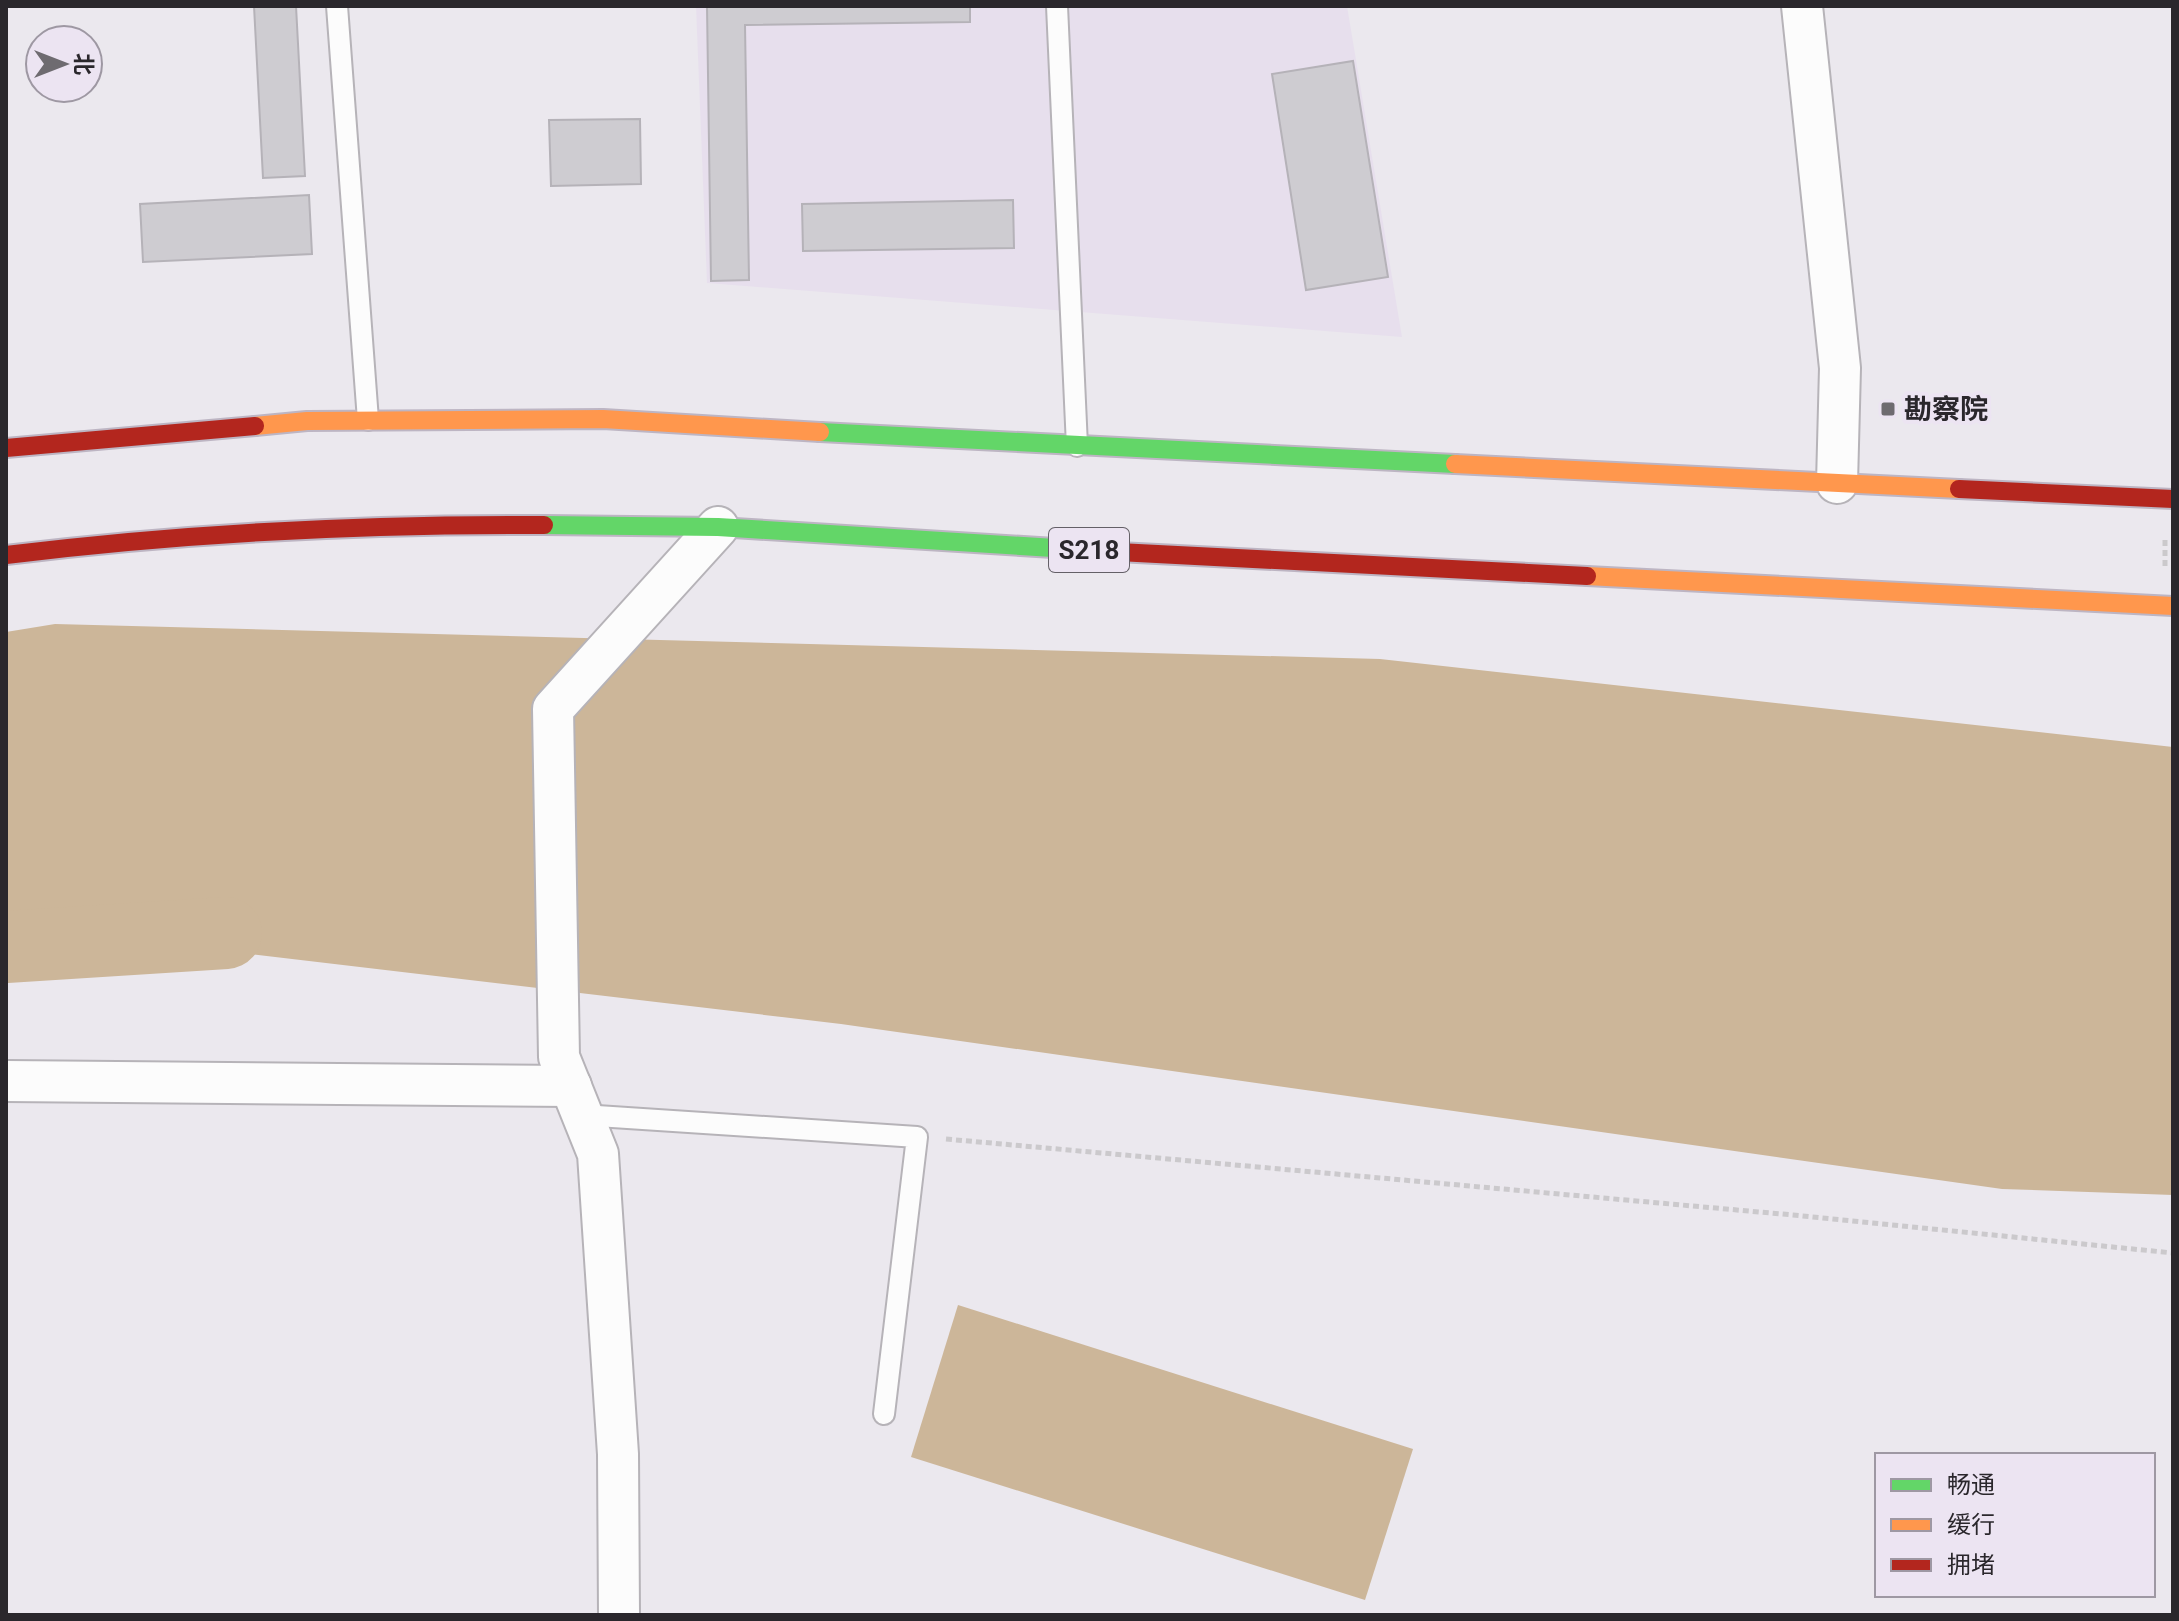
<svg xmlns="http://www.w3.org/2000/svg" width="2179" height="1621" font-family="Roboto,'Noto Sans SC',sans-serif">
	<rect width="100%" height="100%" fill="#ebe8ee"/>
	<!-- built -->
	<polygon fill="#e7dfed" points="696,6 1347,6 1402,337 707,283"/>
	<!-- water -->
	<g fill="#ccb699">
		<polygon points="55,624 1380,659 2173,747 2173,1195 2002,1189 841,1024 6,925 6,632"/>
		<polygon points="958,1305 1413,1449 1365,1600 911,1457"/>
	</g>
	<g fill="none" stroke-linecap="round" stroke-linejoin="round">
		<!-- river -->
		<polyline stroke="#ccb699" stroke-width="72" points="6,947 226,933"/>
	</g>
	<!-- building -->
	<g fill="#ceccd1" stroke="#b5b2b8" stroke-width="2">
		<polygon points="254,6 296,6 305,176 263,178"/>
		<polygon points="707,6 970,6 970,22 745,25 749,280 711,281"/>
		<polygon points="1353,61 1388,277 1306,290 1272,74"/>
		<polygon points="640,119 641,184 551,186 549,120"/>
		<polygon points="309,195 312,254 143,262 140,204"/>
		<polygon points="1013,200 1014,248 803,251 802,204"/>
	</g>
	<g fill="none" stroke-linecap="round" stroke-linejoin="round">
		<!-- lane casing -->
		<g stroke="#b6b3b8" stroke-width="24">
			<g id="lane">
				<polyline points="337,6 368,420"/>
				<polyline points="1057,6 1077,446"/>
				<polyline points="582,1115 917,1137 884,1414"/>
			</g>
		</g>
		<!-- street casing -->
		<g stroke="#b6b3b8" stroke-width="44">
			<g id="street">
				<polyline points="1802,6 1840,368 1837,483"/>
				<polyline points="6,1081 571,1086"/>
				<polyline points="619,1615 618,1454 598,1154 559,1057 553,709 718,527"/>
			</g>
		</g>
		<!-- fast casing -->
		<g stroke="#bdb5c3" stroke-width="22">
			<g id="fast">
				<polyline points="820,432 1455,464"/>
				<polyline points="544,525 718,527 1118,552"/>
			</g>
		</g>
		<!-- slow casing -->
		<g stroke="#bdb5c3" stroke-width="22">
			<g id="slow">
				<polyline points="255,426 307,421 603,419 820,432"/>
				<polyline points="1455,464 1959,489"/>
				<polyline points="1587,576 2173,606"/>
			</g>
		</g>
		<!-- jam casing -->
		<g stroke="#bdb5c3" stroke-width="22">
			<g id="jam">
				<polyline points="6,448 255,426"/>
				<polyline points="1959,489 2173,499"/>
				<polyline points="1118,552 1587,576"/>
				<path d="M6 555C184 533 365 524 544 525"/>
			</g>
		</g>
		<!-- path -->
		<g stroke="#cbc9cc" stroke-width="5" stroke-dasharray="6 4" stroke-linecap="butt">
			<polyline points="2165,566 2165,540"/>
			<polyline points="946,1139 1793,1215 2173,1253"/>
		</g>
		<!-- lane -->
		<use href="#lane" stroke="#fcfcfc" stroke-width="20"/>
		<!-- street -->
		<use href="#street" stroke="#fcfcfc" stroke-width="40"/>
		<!-- fast -->
		<use href="#fast" stroke="#63d668" stroke-width="18"/>
		<!-- slow -->
		<use href="#slow" stroke="#ff974d" stroke-width="18"/>
		<!-- jam -->
		<use href="#jam" stroke="#b3261e" stroke-width="18"/>
	</g>
	<!-- markers -->
	<rect fill="#6e6b70" stroke="#ece4f2" stroke-width="3" x="1880" y="401" width="16" height="16" rx="4"/>
	<g text-anchor="middle" dominant-baseline="central" stroke-width="8" stroke-linejoin="round" paint-order="stroke">
		<!-- shield labels -->
		<rect fill="#ece4f2" stroke="#646067" stroke-width="2" x="1049" y="528" width="80" height="44" rx="6"/>
		<g font-size="26" font-weight="bold" fill="#2a272c">
			<text x="1089" y="550">S218</text>
		</g>
		<!-- poi labels -->
		<g font-size="28" font-weight="bold" fill="#2a272c" stroke="#ece4f2" text-anchor="start">
			<text x="1904" y="409">勘察院</text>
		</g>
	</g>
	<!-- border -->
	<rect width="2179" height="1621" fill="none" stroke="#2a272c" stroke-width="16"/>
	<!-- legend -->
	<rect x="1875" y="1453" width="280" height="144" fill="#ece4f2" stroke="#9e98a3" stroke-width="2"/>
	<rect x="1891" y="1479" width="40" height="12" fill="#63d668" stroke="#9e98a3" stroke-width="2"/>
	<text x="1947" y="1493" font-size="24" fill="#2a272c">畅通</text>
	<rect x="1891" y="1519" width="40" height="12" fill="#ff974d" stroke="#9e98a3" stroke-width="2"/>
	<text x="1947" y="1533" font-size="24" fill="#2a272c">缓行</text>
	<rect x="1891" y="1559" width="40" height="12" fill="#b3261e" stroke="#9e98a3" stroke-width="2"/>
	<text x="1947" y="1573" font-size="24" fill="#2a272c">拥堵</text>
	<!-- north arrow -->
	<g transform="translate(64 64) rotate(90)"><circle r="38" fill="#ece4f2" stroke="#9e98a3" stroke-width="2"/>
	<path d="M0-6L14 30L0 20L-14 30Z" fill="#6e6b70"/>
	<text y="-12" font-size="22" font-weight="bold" text-anchor="middle" fill="#2a272c">北</text>
	</g>
</svg>
